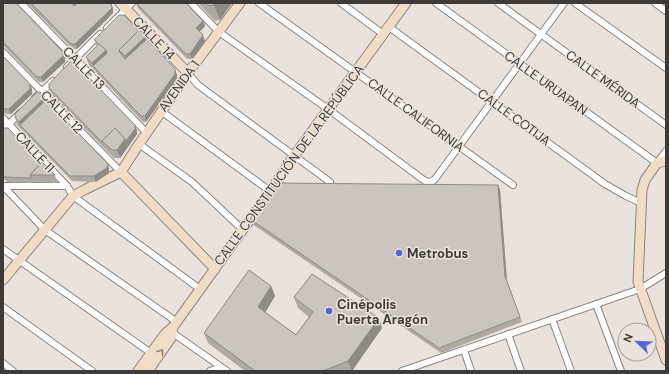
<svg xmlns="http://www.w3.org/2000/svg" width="669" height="374" font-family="'DM Sans',sans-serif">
	<rect width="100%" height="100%" fill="#eae3dd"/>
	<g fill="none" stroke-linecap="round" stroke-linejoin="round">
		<!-- street casing -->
		<g stroke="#8b847f" stroke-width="8">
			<g id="street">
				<polyline points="21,3 147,133"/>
				<polyline points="191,3 219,32 328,109 425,181 431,182 435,179 564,3"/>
				<polyline points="259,3 513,185"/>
				<polyline points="341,3 383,34"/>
				<polyline points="436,3 657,163 666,151"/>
				<polyline points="498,3 666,125"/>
				<polyline points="575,3 666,68"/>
				<polyline points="655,3 666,11"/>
				<polyline points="389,27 605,184 626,196 641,203"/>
				<polyline points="107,28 132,3"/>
				<polyline points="3,52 121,172"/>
				<polyline points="67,67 100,34"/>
				<polyline points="188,73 198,85 330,182"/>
				<polyline points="35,98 53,81"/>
				<polyline points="161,111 270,191"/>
				<polyline points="3,118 67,186 73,196 200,289"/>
				<polyline points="3,130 20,113"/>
				<polyline points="139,144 192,182 243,230"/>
				<polyline points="3,186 45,230 177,322"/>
				<polyline points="3,186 67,186"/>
				<polyline points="3,249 151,353"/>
				<polyline points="596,304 621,371"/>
				<polyline points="3,307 92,371"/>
				<polyline points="552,319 571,371"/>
				<polyline points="170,331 227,371"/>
				<polyline points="508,334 521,371"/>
				<polyline points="464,350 471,371"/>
				<polyline points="3,363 13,371"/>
				<polyline points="210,371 221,367"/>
				<polyline points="402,371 640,289 666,273"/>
			</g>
		</g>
		<!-- secondary casing -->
		<g stroke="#8b847f" stroke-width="11">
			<g id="secondary">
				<polyline points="120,3 188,73"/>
				<polyline points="666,161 657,163 645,180 642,190 638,282 666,360"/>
				<polyline points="121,172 139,144 188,73 240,3"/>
				<polyline points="121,172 215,269"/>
				<polyline points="269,193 294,156 406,3"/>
				<polyline points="3,280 73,196 86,189 121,172"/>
				<polyline points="138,371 165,334 173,327 257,210"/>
				<polyline points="148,371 171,338 173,327"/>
			</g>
		</g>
		<!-- street -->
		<use href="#street" stroke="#fff" stroke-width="6"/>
		<!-- secondary -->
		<use href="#secondary" stroke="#f1dcc5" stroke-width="9"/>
	</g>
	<!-- wall -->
	<g fill="#afa9a4">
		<polygon points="3,3 65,57 65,62 43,82 39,82 3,45"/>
		<polygon points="27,3 111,3 113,9 113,13 77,49 73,49"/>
		<polygon points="136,3 203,21 205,26 200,32 205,41 192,59 187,59 138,8"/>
		<polygon points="198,3 232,3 220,20 215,21"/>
		<polygon points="139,31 146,36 147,39 177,75 177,79 146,122 143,122 89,65 86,57 97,46 94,40"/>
		<polygon points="3,56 30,84 32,89 32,94 11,114 6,114 3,111"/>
		<polygon points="49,88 137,130 137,134 120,158 114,158 50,93"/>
		<polygon points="46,100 109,169 109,173 96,182 72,181 17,125 15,117"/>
		<polygon points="3,129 55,175 57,183 33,182 32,183 7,182 3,178"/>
		<polygon points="498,185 500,190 507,281 522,322 441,353 252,224 250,219"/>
		<polygon points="271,286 275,296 265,312 296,335 309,317 298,308 294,297 379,318 382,328 352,371 245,371 208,343 204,333"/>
	</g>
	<!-- shaded-wall -->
	<g fill="#8e8a86">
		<polygon points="74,3 85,3 76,12 73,4"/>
		<polygon points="111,3 113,9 113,13 77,49 75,44"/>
		<polygon points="209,3 232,3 220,20 214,5"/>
		<polygon points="203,21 205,26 198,33 196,28"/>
		<polygon points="203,35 205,41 192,59 190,54"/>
		<polygon points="146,36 148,44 128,64 125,56"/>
		<polygon points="106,50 109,58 93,66 92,63"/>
		<polygon points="63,52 65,57 65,62 43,82 41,77"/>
		<polygon points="175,69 177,75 177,79 146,122 145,116"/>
		<polygon points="30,84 32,89 32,94 11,114 9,109"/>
		<polygon points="45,97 48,105 20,125 22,130 19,122"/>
		<polygon points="135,125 137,130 137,134 128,147 126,141"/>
		<polygon points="125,139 128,147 120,158 117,150"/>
		<polygon points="108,164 109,169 109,173 96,182 94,176"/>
		<polygon points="498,185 500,190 507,282 505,276"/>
		<polygon points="271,286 275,296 262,318 258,307"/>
		<polygon points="379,318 382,328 352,371 348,361"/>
	</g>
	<!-- building -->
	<g fill="#cbc5bf" stroke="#8e8a86">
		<polygon points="3,3 16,3 63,52 63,56 41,77 37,77 3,42"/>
		<polygon points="31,3 71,3 74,6 78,3 111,3 112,8 75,44 71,44"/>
		<polygon points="136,3 186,3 203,21 196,28 203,35 190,54 186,54"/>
		<polygon points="207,3 216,3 214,5 209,6"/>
		<polygon points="119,15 124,15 139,31 119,50 120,53 125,59 147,39 175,69 175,74 145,116 141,116 93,66 107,53 106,50 99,44 94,40"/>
		<polygon points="139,30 146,36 125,56 119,50"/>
		<polygon points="99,44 106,50 92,63 86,57"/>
		<polygon points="3,56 30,84 30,89 9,109 5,109 3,107"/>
		<polygon points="70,62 74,62 135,125 135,129 126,141 125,139 115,128 102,141 103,143 49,88 49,84"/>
		<polygon points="37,92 40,92 45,97 19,122 15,117 15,114"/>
		<polygon points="46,100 108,164 107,168 94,176 70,176 20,125"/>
		<polygon points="4,128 8,128 41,163 30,175 31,177 30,178 5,177 3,175 3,129"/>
		<polygon points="115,128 125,139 117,150 112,150 102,141"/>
		<polygon points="42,162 55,175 30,175"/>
		<polygon points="274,183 498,185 505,276 520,317 439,348 250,219"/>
		<polygon points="249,270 271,286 258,307 296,335 313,312 294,297 312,274 379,318 348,361 323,371 255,371 204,333"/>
	</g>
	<!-- one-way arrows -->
	<defs><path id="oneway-chevron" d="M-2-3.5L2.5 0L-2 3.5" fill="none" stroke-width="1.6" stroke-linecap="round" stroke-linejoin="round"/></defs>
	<use stroke="#8e8377" href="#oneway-chevron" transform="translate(161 352) rotate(-54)"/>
	<!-- markers -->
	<g fill="#5764db" stroke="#eae3dd" stroke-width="1.5">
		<circle cx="399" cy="253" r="4"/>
		<circle cx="329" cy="311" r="4"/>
	</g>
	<g text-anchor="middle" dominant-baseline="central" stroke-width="3" stroke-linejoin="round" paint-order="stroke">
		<!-- street labels -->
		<g font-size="13" fill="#3d3a37" stroke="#eae3dd">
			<text transform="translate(154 38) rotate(46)">CALLE 14</text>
			<text transform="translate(84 68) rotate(46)">CALLE 13</text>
			<text transform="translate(603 79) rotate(36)">CALLE MÉRIDA</text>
			<text transform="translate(546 83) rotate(36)">CALLE URUAPAN</text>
			<text transform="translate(179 86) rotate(-54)">AVENIDA 1</text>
			<text transform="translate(62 112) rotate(46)">CALLE 12</text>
			<text transform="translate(416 115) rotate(36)">CALLE CALIFORNIA</text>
			<text transform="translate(514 117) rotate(36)">CALLE COTIJA</text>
			<text transform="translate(35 152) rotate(47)">CALLE 11</text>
			<text transform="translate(289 165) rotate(-54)">CALLE CONSTITUCIÓN DE LA REPÚBLICA</text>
		</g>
		<!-- poi labels -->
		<g font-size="13" font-weight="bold" fill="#3d3a37" stroke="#eae3dd" text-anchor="start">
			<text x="407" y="253">Metrobus</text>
			<text x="337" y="304">Cinépolis<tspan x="337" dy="15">Puerta Aragón</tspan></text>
		</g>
	</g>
	<!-- border -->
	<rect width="669" height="374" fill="none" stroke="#3d3a37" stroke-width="8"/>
	<!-- north arrow -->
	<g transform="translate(637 342) rotate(293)"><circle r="19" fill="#eae3dd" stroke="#a59f9b"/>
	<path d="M0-3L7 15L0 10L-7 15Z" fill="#5764db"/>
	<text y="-6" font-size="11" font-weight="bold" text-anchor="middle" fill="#3d3a37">N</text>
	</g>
</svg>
